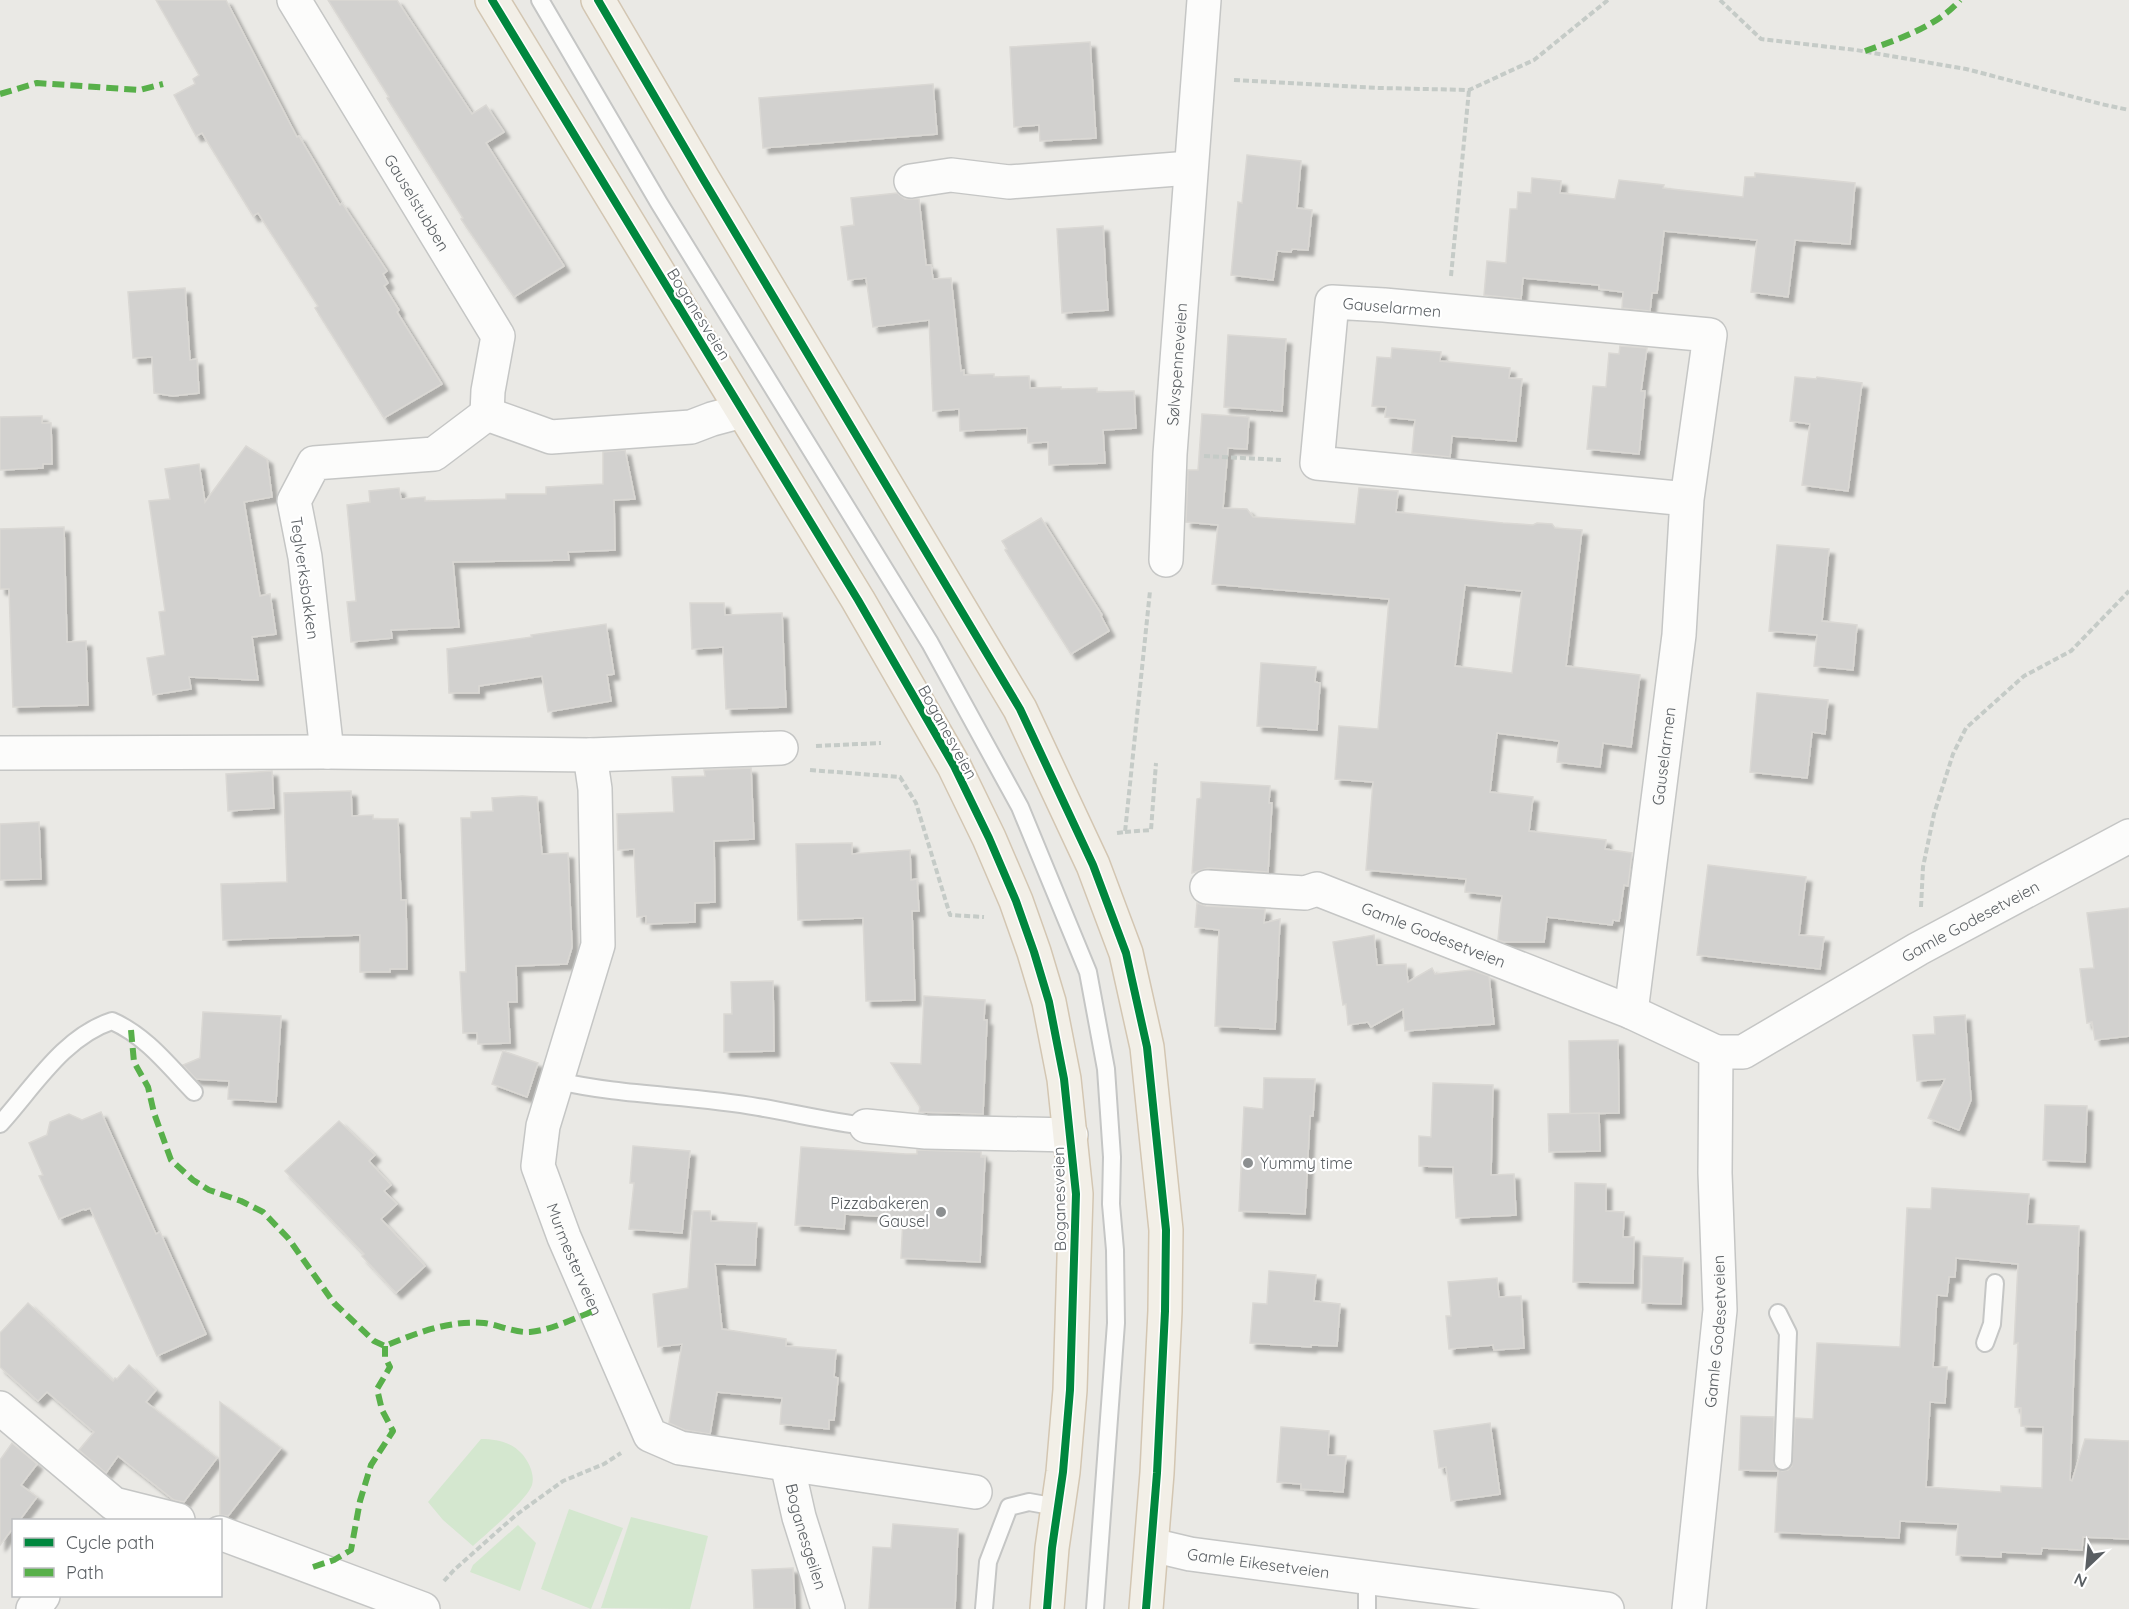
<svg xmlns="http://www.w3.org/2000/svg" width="2129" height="1609" font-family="Quicksand,sans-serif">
	<defs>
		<filter id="shadow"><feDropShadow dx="5.5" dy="5.5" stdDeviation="1.5" flood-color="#0004"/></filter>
	</defs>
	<rect width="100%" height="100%" fill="#eae9e5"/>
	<!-- green -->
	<g fill="#d4e7cf">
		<path d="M481 1439C497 1439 512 1442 523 1455 529 1463 535 1474 532 1485 527 1500 486 1534 473 1546L443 1520 428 1502Z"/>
		<polygon points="569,1509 623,1528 591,1609 541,1589"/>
		<polygon points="631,1517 708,1536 690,1609 601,1608"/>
		<polygon points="518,1525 536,1543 520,1591 470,1572 473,1565"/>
	</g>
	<!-- building -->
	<g fill="#d2d1cf" stroke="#dad8d4" stroke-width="1.5" fill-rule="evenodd" filter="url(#shadow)">
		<polygon points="156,0 226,0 297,137 299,136 340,205 342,203 387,271 383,274 388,283 384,286 399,310 397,312 442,384 384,418 315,308 318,306 258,213 253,216 202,133 196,136 174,95 195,84 193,79 199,75"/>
		<polygon points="328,0 397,0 472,114 486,105 504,132 486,143 564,266 514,297 461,219 463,218 387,98 389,97"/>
		<polygon points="1090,42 1096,138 1040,141 1039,125 1014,127 1010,47"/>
		<polygon points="933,84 937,134 763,148 759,98"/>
		<polygon points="1247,155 1301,161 1297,208 1312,210 1308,250 1292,249 1291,252 1277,251 1273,280 1231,275 1238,202 1242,203"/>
		<polygon points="1755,173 1855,183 1850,244 1795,240 1788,297 1751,292 1757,240 1664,231 1657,293 1652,293 1650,311 1622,308 1623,292 1599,289 1599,285 1523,278 1521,299 1484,295 1487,261 1506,263 1510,209 1517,209 1518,192 1531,193 1532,178 1561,181 1560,193 1615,199 1619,180 1664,185 1663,188 1743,197 1745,177 1755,177"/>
		<polygon points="897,193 905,199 919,199 926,265 931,265 933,279 951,278 961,371 964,370 964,375 994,374 994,377 1029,376 1030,388 1061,387 1061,389 1097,388 1097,392 1134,391 1136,428 1103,430 1105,463 1049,465 1048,442 1028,443 1027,428 960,431 959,409 933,411 929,320 873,327 866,278 848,280 841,227 854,225 851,198"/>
		<polygon points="1103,226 1108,310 1062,313 1057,229"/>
		<polygon points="185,288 190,360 197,359 199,393 173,396 154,393 152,357 133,358 128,292"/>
		<polygon points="1228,335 1286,339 1282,411 1224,407"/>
		<polygon points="1620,346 1647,348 1641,391 1645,391 1639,454 1587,449 1593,386 1606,387 1609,353 1619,354"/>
		<polygon points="1392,348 1441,352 1440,361 1510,368 1509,378 1522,379 1516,441 1452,436 1450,457 1412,453 1415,420 1385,417 1386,407 1372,406 1377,357 1391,358"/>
		<polygon points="1795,377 1816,379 1817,377 1862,383 1848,491 1802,485 1810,424 1790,421"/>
		<path d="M1202 414 1249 417 1247 449 1228 448 1223 508 1247 509 1253 517 1355 524 1359 488 1398 491 1396 512 1503 523 1533 525 1537 523 1552 524 1555 528 1582 530 1566 666 1640 675 1631 747 1603 743 1600 767 1557 762 1559 741 1497 733 1490 792 1533 797 1529 831 1606 840 1605 849 1632 853 1628 886 1624 885 1619 921 1613 920 1612 925 1547 917 1544 942H1504L1498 940 1502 896 1465 892 1466 879 1366 870 1373 782 1335 779 1339 726 1378 729 1389 599 1212 584 1218 525 1186 522 1188 470H1198ZM1465 585 1522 591 1512 673 1455 666Z"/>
		<polygon points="42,416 42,423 51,423 52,464 43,464 43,468 0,470 0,417"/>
		<polygon points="246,446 267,459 272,497 244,502 260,596 270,594 276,634 252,637 258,680 189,677 191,689 153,695 147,658 165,655 159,612 165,611 149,501 170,499 165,469 199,464 205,502"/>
		<polygon points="625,450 635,499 614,500 615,550 568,552 569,560 453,562 459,627 391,630 392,638 351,642 347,602 356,601 347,505 370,502 369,491 399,488 401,499 425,497 425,501 506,499 506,494 546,494 546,487 603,484 603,452"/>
		<polygon points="1041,518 1102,615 1101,616 1109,631 1071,654 1005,550 1007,549 1002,541"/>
		<polygon points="64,527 67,642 86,641 88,705 13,707 9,589 0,589 0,529"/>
		<polygon points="1777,545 1829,549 1822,621 1857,625 1853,670 1814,666 1817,635 1769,631"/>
		<polygon points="690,603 724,603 725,615 782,613 786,707 726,709 723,647 692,649"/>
		<polygon points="606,624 614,674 607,675 611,701 548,712 542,676 479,686 479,693 449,693 447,649 532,637 531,635"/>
		<polygon points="1261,663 1316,667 1315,682 1320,683 1317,730 1257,726"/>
		<polygon points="1757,693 1828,700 1825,734 1812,732 1807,778 1750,772"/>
		<polygon points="751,768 754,839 714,841 715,902 695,903 695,922 646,924 646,916 637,917 634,849 618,850 617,814 674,812 672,777 705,776 704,770"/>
		<polygon points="272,771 274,808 228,811 226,774"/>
		<polygon points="1201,782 1270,786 1269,803 1272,803 1268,872 1208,868 1192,873 1197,799 1201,798"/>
		<polygon points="351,791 352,816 373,815 373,819 398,819 401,900 406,900 407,969 390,969 390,972 360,972 360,935 223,940 221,884 287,882 284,793"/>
		<polygon points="522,796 537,797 542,854 568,853 572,947 567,964 516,966 517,1002 508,1002 510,1043 478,1044 477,1033 463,1033 460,972 466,972 461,818 471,818 471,812 493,811 492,798"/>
		<polygon points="39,822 41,879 0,880 0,824"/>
		<polygon points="852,843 852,854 910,850 911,880 917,879 919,911 912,911 915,1000 866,1001 863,918 798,920 796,844"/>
		<polygon points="1708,865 1806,877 1799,935 1824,937 1820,969 1697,955"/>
		<polygon points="1197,903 1206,906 1265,909 1264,923 1280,919 1275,1029 1215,1026 1219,930 1195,927"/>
		<polygon points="2129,908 2129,1036 2095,1040 2092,1022 2087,1023 2080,969 2094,968 2087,913"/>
		<polygon points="1374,935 1377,965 1406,964 1408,982 1432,968 1435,974 1472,970 1489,976 1494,1024 1405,1031 1403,1009 1371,1027 1368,1022 1348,1025 1346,1004 1343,1005 1333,942"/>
		<polygon points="773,981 774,1051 724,1052 724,1014 732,1014 731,982"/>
		<polygon points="924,996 985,1000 984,1020 987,1020 983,1114 919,1112 920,1107 891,1063 921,1064"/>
		<polygon points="203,1012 281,1016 276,1102 228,1099 229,1081 196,1079 183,1065 200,1058"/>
		<polygon points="1965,1015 1971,1100 1959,1130 1928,1118 1945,1079 1917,1081 1913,1035 1935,1034 1934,1017"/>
		<polygon points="1618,1040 1619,1113 1570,1114 1569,1041"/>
		<polygon points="503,1051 538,1063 527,1097 492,1084"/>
		<polygon points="1264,1078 1315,1079 1313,1116 1310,1116 1305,1214 1239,1211 1244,1107 1263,1109"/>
		<polygon points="1433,1083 1493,1085 1491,1175 1514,1174 1516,1215 1456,1218 1453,1167 1419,1166 1419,1136 1431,1137"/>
		<polygon points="2045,1105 2087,1106 2085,1162 2043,1160"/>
		<polygon points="101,1112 156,1234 160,1232 206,1334 157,1356 90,1208 85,1210 84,1209 59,1219 39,1176 43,1175 29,1143 47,1135 50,1122 69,1114 82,1120"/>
		<polygon points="1599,1113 1600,1151 1549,1152 1548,1114"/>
		<polygon points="339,1121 375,1155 369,1161 391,1185 384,1191 397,1204 381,1219 425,1266 396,1293 362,1256 364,1254 285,1171"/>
		<polygon points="633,1146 690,1151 682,1233 629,1229 634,1183 630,1183"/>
		<polygon points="801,1147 906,1154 917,1154 917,1150 981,1152 981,1157 985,1157 980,1262 901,1258 903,1218 845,1214 844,1229 795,1225"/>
		<polygon points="1575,1183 1606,1184 1606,1211 1624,1212 1623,1237 1634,1237 1633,1283 1573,1282"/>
		<path d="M1932 1188 2029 1194 2027 1224 2079 1226 2070 1480 2072 1481 2085 1439 2129 1441V1539L2083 1537 2082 1550 2042 1548 2041 1554 2001 1552V1557L1956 1555 1958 1524 1900 1521 1899 1538 1775 1532 1778 1471 1739 1470 1741 1416 1774 1417V1465L1782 1471 1788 1470 1792 1466 1795 1418 1813 1419 1817 1343 1900 1347 1907 1208 1931 1209ZM1956 1258 2018 1264 2014 1344 2018 1343 2015 1407 2021 1408V1426L2043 1427 2042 1488 2001 1486V1492L1926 1487 1930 1402 1945 1403 1947 1367H1933L1937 1295 1947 1296 1949 1277H1955Z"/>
		<polygon points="693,1211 710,1211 711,1221 757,1223 755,1265 715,1264 722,1329 786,1339 786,1346 836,1350 834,1377 838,1378 834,1420 829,1420 829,1429 780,1424 782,1398 717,1392 710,1434 685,1430 669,1423 682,1344 658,1347 653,1294 688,1288"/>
		<polygon points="1643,1256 1683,1258 1681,1304 1642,1303"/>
		<polygon points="1269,1271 1316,1275 1314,1301 1340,1304 1337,1346 1311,1345 1311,1347 1250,1343 1253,1303 1267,1304"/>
		<polygon points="1497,1278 1499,1297 1521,1296 1524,1348 1494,1350 1493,1345 1449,1349 1446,1316 1451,1316 1448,1282"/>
		<polygon points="28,1303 113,1381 115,1378 117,1379 129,1365 156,1390 146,1402 217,1458 184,1502 174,1500 118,1456 106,1473 79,1450 94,1432 47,1392 38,1401 0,1367 0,1333"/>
		<polygon points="220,1402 281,1448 228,1516 220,1515"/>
		<polygon points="1490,1423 1500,1494 1451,1501 1446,1467 1439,1468 1434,1431"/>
		<polygon points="1281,1427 1329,1431 1328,1455 1346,1456 1343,1492 1301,1489 1301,1484 1277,1482"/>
		<polygon points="12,1443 37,1464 21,1485 37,1497 19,1521 14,1521 14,1527 0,1545 0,1460"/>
		<polygon points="893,1524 958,1529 955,1609 869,1609 873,1547 891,1548"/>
		<polygon points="793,1568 795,1609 754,1609 752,1570"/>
	</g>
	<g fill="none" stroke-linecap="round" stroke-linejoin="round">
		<!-- lane casing -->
		<g stroke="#c5c6c5" stroke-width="20">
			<g id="lane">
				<polyline points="540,0 659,203 930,643 1020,807 1088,972 1106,1069 1112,1157 1111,1204 1115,1250 1116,1323 1095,1609"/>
				<path d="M558 1081C623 1096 691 1095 758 1107 794 1113 830 1122 866 1126"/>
				<path d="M0 1124C33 1088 63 1037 112 1021 146 1036 168 1065 194 1092"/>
				<polyline points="1778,1313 1788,1333 1783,1461"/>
				<polyline points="1985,1343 1992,1324 1995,1283"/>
				<polyline points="1367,1578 1367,1609"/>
				<polyline points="984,1609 988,1562 1009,1507 1029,1502 1057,1507"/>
			</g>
		</g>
		<!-- street casing -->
		<g stroke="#c5c6c5" stroke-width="36">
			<g id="street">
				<path id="s1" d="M294 0 498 336 488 391 487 414"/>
				<polyline points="911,181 951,175 1009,182 1190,168"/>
				<path id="s2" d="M1166 560 1170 454 1204 0"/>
				<polyline points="327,752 305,557 294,501 314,463 434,454 487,414 551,437 691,427 712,419 742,411"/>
				<polyline points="0,753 327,752 590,755 781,748"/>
				<path id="s3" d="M590 755 595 789 598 945 543 1126 538 1166 564 1237 650 1435 680 1448 975 1492"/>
				<path id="s4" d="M1207 887 1305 893 1317 889 1631 1012 1716 1052"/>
				<path id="s5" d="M1631 1012 1679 635 1687 499 1710 335 1384 305 1332 302 1317 463 1687 499"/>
				<polyline points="866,1126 926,1132 1071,1135"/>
				<polyline points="0,1408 114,1504 178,1520"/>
				<path id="s6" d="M787 1464 799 1517 828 1609"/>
				<polyline points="220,1533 423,1609"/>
				<path id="s7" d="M1152 1545 1190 1554 1607 1609"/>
				<polyline points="33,1609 43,1596"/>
				<path id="s8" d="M1689 1609 1720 1310 1715 1173 1716 1052H1743L1918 949 2129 836"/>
			</g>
		</g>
		<!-- primary casing -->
		<g stroke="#d3c6b2" stroke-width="36">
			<g id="primary">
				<polyline points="492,0 858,600 954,766 989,838 1016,901 1034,952 1049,1002 1064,1079 1076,1194 1070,1390 1063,1472 1052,1548 1047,1609"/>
				<polyline points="598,0 703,179 1020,709 1093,865 1126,953 1147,1047 1166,1230 1165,1311 1157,1473 1146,1609"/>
			</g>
		</g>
		<!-- path -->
		<g stroke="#c5cbc7" stroke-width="4" stroke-dasharray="6 3" stroke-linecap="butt">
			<polyline points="1720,0 1761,39 1856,50 1966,69 2101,104 2129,110"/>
			<polyline points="1234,80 1380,88 1469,90 1534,60 1608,0"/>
			<polyline points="1451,276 1469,90"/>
			<polyline points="1204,456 1281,460"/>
			<polyline points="816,746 881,743"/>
			<polyline points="810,770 900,777 916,803 950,915 984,917"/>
			<polyline points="1125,832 1151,830 1156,763"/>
			<polyline points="1117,833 1125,832 1150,591"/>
			<polyline points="1921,907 1923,867 1934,814 1953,754 1966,728 2024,676 2071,651 2129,591"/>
			<polyline points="444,1581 454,1570 516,1515 563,1481 604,1464 621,1453"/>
		</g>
		<!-- lane -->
		<use href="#lane" stroke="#fcfcfb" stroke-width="16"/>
		<!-- street -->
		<use href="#street" stroke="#fcfcfb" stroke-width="33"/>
		<!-- primary -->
		<use href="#primary" stroke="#f2efe7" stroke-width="33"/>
		<!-- quiet -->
		<g stroke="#58b04a" stroke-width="6" stroke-dasharray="12 6" stroke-linecap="butt">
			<path d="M1865 51C1897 40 1938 26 1960 0"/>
			<polyline points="0,94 37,83 140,90 163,84"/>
			<path d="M131 1030 134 1062 148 1087 154 1113 171 1160 193 1180 209 1190 241 1201 263 1212 288 1238 334 1303 374 1341 385 1346C416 1333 450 1320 484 1323 499 1325 515 1333 530 1332 552 1330 575 1318 596 1310"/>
			<polyline points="313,1567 334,1560 351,1550 360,1501 371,1465 393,1431 382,1410 377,1389 390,1367 385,1357 385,1346"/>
		</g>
		<!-- cycleway casing -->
		<g stroke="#fff" stroke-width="11">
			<g id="cycleway">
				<polyline points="492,0 858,600 954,766 989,838 1016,901 1034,952 1049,1002 1064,1079 1076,1194 1070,1390 1063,1472 1052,1548 1047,1609"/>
				<polyline points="598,0 703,179 1020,709 1093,865 1126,953 1147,1047 1166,1230 1165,1311 1157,1473 1146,1609"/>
			</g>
		</g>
		<!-- cycleway -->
		<use href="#cycleway" stroke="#00873e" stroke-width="8"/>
	</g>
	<!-- markers -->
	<g fill="#8c8f90" stroke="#fff" stroke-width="2">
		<circle cx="1248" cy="1163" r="6"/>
		<circle cx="941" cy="1212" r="6"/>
	</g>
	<g text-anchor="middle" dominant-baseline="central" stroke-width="4.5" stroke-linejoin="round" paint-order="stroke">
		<!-- street labels -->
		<g font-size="16" fill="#5a5f63" stroke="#fff">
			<text stroke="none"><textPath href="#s1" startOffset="237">Gauselstubben</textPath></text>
			<text transform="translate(1392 307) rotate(5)">Gauselarmen</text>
			<text transform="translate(699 314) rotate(58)">Boganesveien</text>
			<text stroke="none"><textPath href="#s2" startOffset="196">Sølvspenneveien</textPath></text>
			<text transform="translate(305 578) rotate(82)">Teglverksbakken</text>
			<text transform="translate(948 732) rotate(61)">Boganesveien</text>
			<text stroke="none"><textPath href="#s5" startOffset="258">Gauselarmen</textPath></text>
			<text stroke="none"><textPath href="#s8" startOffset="848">Gamle Godesetveien</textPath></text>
			<text stroke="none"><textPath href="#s4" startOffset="236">Gamle Godesetveien</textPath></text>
			<text transform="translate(1059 1199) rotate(-91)">Boganesveien</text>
			<text stroke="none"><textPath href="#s3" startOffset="520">Murmesterveien</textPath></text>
			<text stroke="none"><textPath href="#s8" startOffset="279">Gamle Godesetveien</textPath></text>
			<text stroke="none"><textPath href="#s6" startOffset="75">Boganesgeilen</textPath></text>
			<text stroke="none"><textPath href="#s7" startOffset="108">Gamle Eikesetveien</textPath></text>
		</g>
		<!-- poi labels -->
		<g font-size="16" fill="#5a5f63" stroke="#fff" text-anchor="start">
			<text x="1260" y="1163">Yummy time</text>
			<text x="929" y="1203" text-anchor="end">Pizzabakeren<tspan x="929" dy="18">Gausel</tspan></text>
		</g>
	</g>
	<!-- legend -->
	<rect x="12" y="1519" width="210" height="78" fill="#ffffff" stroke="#bdbfc1" stroke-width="1.5"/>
	<rect x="24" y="1538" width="30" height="9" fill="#00873e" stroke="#bdbfc1" stroke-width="1.5"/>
	<text x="66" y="1549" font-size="18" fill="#5a5f63">Cycle path</text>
	<rect x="24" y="1568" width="30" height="9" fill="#58b04a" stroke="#bdbfc1" stroke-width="1.5"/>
	<text x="66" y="1579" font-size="18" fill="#5a5f63">Path</text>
	<!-- north arrow -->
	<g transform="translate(2087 1567) rotate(206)" stroke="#ffffff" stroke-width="4.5" paint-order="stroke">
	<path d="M0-4.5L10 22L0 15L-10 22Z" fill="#5a5f63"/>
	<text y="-9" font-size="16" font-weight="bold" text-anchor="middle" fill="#5a5f63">N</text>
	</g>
</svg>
